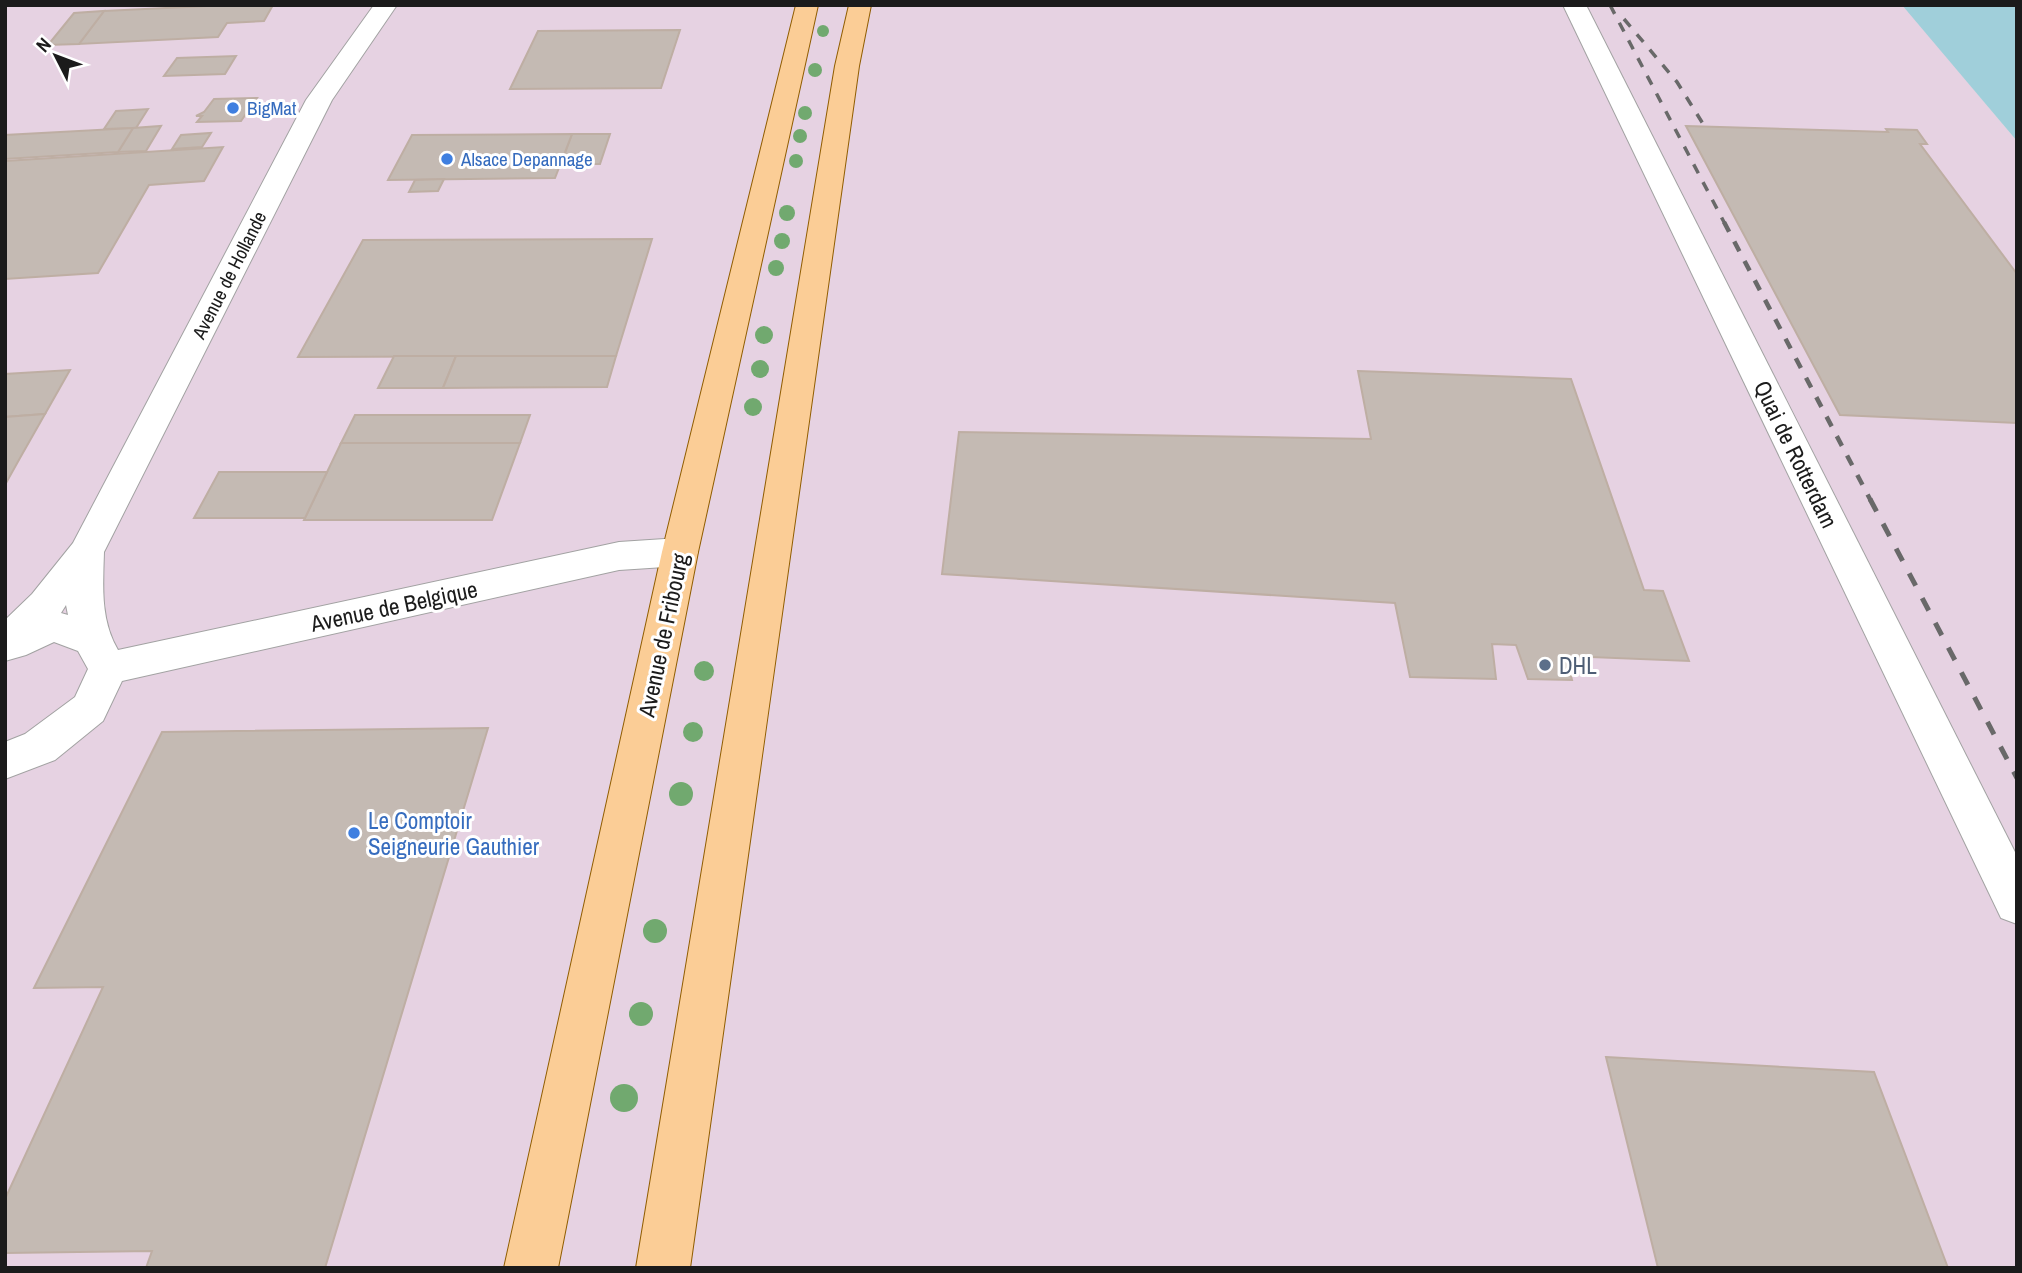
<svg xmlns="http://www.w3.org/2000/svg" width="2022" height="1273" font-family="'Archivo Narrow',sans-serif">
	<rect width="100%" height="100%" fill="#ece8e0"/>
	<!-- industrial -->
	<polygon fill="#e6d2e2" points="5,5 1903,5 2017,141 2017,1268 5,1268"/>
	<!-- water -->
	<polygon fill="#a0cfda" points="1902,5 2017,5 2017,141"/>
	<!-- building -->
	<g fill="#c4bab3" stroke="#beaea3" stroke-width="2">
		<polygon points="228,5 273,5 264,21 227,23 218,37 79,44 104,11"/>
		<polygon points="104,11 79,44 48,45 74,13"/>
		<polygon points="680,30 661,88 510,89 538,31"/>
		<polygon points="236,56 225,74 164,76 177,58"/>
		<polygon points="257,98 241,121 197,122 202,116 196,116 204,112 214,99"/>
		<polygon points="148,109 136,128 104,129 116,111"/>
		<polygon points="161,126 146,151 118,152 133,128"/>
		<polygon points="1686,126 1888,132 1886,129 1917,130 1927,144 1920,144 2017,274 2017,423 1840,415"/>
		<polygon points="133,128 118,152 5,159 5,135"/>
		<polygon points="211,133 202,147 172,149 181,135"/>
		<polygon points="572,134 610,134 600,164 561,164"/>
		<polygon points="572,134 555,178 388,180 412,135"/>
		<polygon points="223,147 204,181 149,185 98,273 5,279 5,161"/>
		<polygon points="444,179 438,191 409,192 415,180"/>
		<polygon points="652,239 616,356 298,357 363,240"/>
		<polygon points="394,356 456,356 443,388 378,388"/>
		<polygon points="456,356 616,356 607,387 443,388"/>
		<polygon points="70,370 45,414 5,417 5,374"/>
		<polygon points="1358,371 1571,379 1644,590 1663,591 1689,661 1566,656 1572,680 1528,679 1516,645 1492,644 1496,679 1410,677 1395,603 942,574 959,432 1371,439"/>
		<polygon points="45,414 20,458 5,485 5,417"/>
		<polygon points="355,415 530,415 520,443 341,443"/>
		<polygon points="341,443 520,443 492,520 304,520"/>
		<polygon points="219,472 327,472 305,518 194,518"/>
		<polygon points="488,728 325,1268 146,1268 152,1251 5,1253 5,1199 103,987 34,988 162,732"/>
		<polygon points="1606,1057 1874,1072 1948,1268 1658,1268"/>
	</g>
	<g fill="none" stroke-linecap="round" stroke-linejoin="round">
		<!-- minor casing -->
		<g stroke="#a2a2a2" stroke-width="2">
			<g id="minor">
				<path d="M374 5H397L332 100 104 552C103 585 100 620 118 650L619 542 680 538 693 542 698 552 693 562 680 566 619 570 122 681 103 721 55 760 5 779V742L25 734 75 697 88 669 78 651 54 642 26 655 5 661V620L32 594 73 543 306 100ZM66 605 68 615 61 613Z"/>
				<polygon points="1563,5 1586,5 2017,856 2017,924 2001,918"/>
			</g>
		</g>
		<!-- primary casing -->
		<g stroke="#905d01" stroke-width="2">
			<g id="primary">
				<polygon points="796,5 818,5 698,552 558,1268 504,1268 662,552"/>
				<polygon points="849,5 871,5 859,66 690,1268 636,1268 835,66"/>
			</g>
		</g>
		<!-- minor -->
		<use href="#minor" fill="#fff" fill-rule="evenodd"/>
		<!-- primary -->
		<use href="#primary" fill="#fbcd96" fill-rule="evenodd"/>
		<!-- rail-far2 -->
		<g stroke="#696969" stroke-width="3.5" stroke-dasharray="10 10" stroke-linecap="butt">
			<polyline points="1610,5 1725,224"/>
			<polyline points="1624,19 1677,82 1705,127"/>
		</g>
		<!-- rail-far1 -->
		<polyline stroke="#696969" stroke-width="4.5" stroke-dasharray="11 11" stroke-linecap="butt" points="1724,222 1871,501"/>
		<!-- rail -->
		<polyline stroke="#696969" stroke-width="5" stroke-dasharray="14 14" stroke-linecap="butt" points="1870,499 2017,778"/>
	</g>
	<!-- trees -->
	<g fill="#71a96f">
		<circle cx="823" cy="31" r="6"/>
		<circle cx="815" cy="70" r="7"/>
		<circle cx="805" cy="113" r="7"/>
		<circle cx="800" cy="136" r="7"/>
		<circle cx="796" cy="161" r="7"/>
		<circle cx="787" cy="213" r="8"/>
		<circle cx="782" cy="241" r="8"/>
		<circle cx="776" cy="268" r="8"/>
		<circle cx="764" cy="335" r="9"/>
		<circle cx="760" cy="369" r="9"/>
		<circle cx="753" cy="407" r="9"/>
		<circle cx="704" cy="671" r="10"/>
		<circle cx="693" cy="732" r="10"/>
		<circle cx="681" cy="794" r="12"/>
		<circle cx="655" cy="931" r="12"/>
		<circle cx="641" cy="1014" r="12"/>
		<circle cx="624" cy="1098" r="14"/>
	</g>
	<!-- markers -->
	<g fill="#3f7fe0" stroke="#fff" stroke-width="2.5">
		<circle cx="233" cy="108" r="7"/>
		<circle cx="447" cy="159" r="7"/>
		<circle cx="354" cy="833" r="7"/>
	</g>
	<circle fill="#5c6f8a" stroke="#fff" stroke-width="2.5" cx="1545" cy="665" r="7"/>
	<g text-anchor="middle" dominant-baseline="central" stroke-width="6" stroke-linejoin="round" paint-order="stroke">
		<!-- far-shop labels -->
		<g font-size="19" fill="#366cbe" stroke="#fff" text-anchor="start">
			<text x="247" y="108">BigMat</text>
			<text x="461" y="159">Alsace Depannage</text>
		</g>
		<!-- far-street labels -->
		<g font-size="19" fill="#1b1b1b" stroke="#fff">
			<text transform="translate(229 275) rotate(-63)">Avenue de Hollande</text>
		</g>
		<!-- street labels -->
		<g font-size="23" fill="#1b1b1b" stroke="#fff">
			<text transform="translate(1796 454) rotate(64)">Quai de Rotterdam</text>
			<text transform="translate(394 606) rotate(-12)">Avenue de Belgique</text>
			<text transform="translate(663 635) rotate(-78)">Avenue de Fribourg</text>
		</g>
		<!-- service labels -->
		<g font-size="23" fill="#4e5e75" stroke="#fff" text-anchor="start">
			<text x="1559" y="665">DHL</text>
		</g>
		<!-- shop labels -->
		<g font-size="23" fill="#366cbe" stroke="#fff" text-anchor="start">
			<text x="368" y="820">Le Comptoir<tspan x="368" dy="26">Seigneurie Gauthier</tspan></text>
		</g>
	</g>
	<!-- border -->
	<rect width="2022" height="1273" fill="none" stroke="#1b1b1b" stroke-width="14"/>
	<!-- north arrow -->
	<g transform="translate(56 56) rotate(312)" stroke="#ffffff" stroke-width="5" paint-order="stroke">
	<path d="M0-5L12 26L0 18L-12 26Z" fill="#1b1b1b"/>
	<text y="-10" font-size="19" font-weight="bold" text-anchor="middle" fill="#1b1b1b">N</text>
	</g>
</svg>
